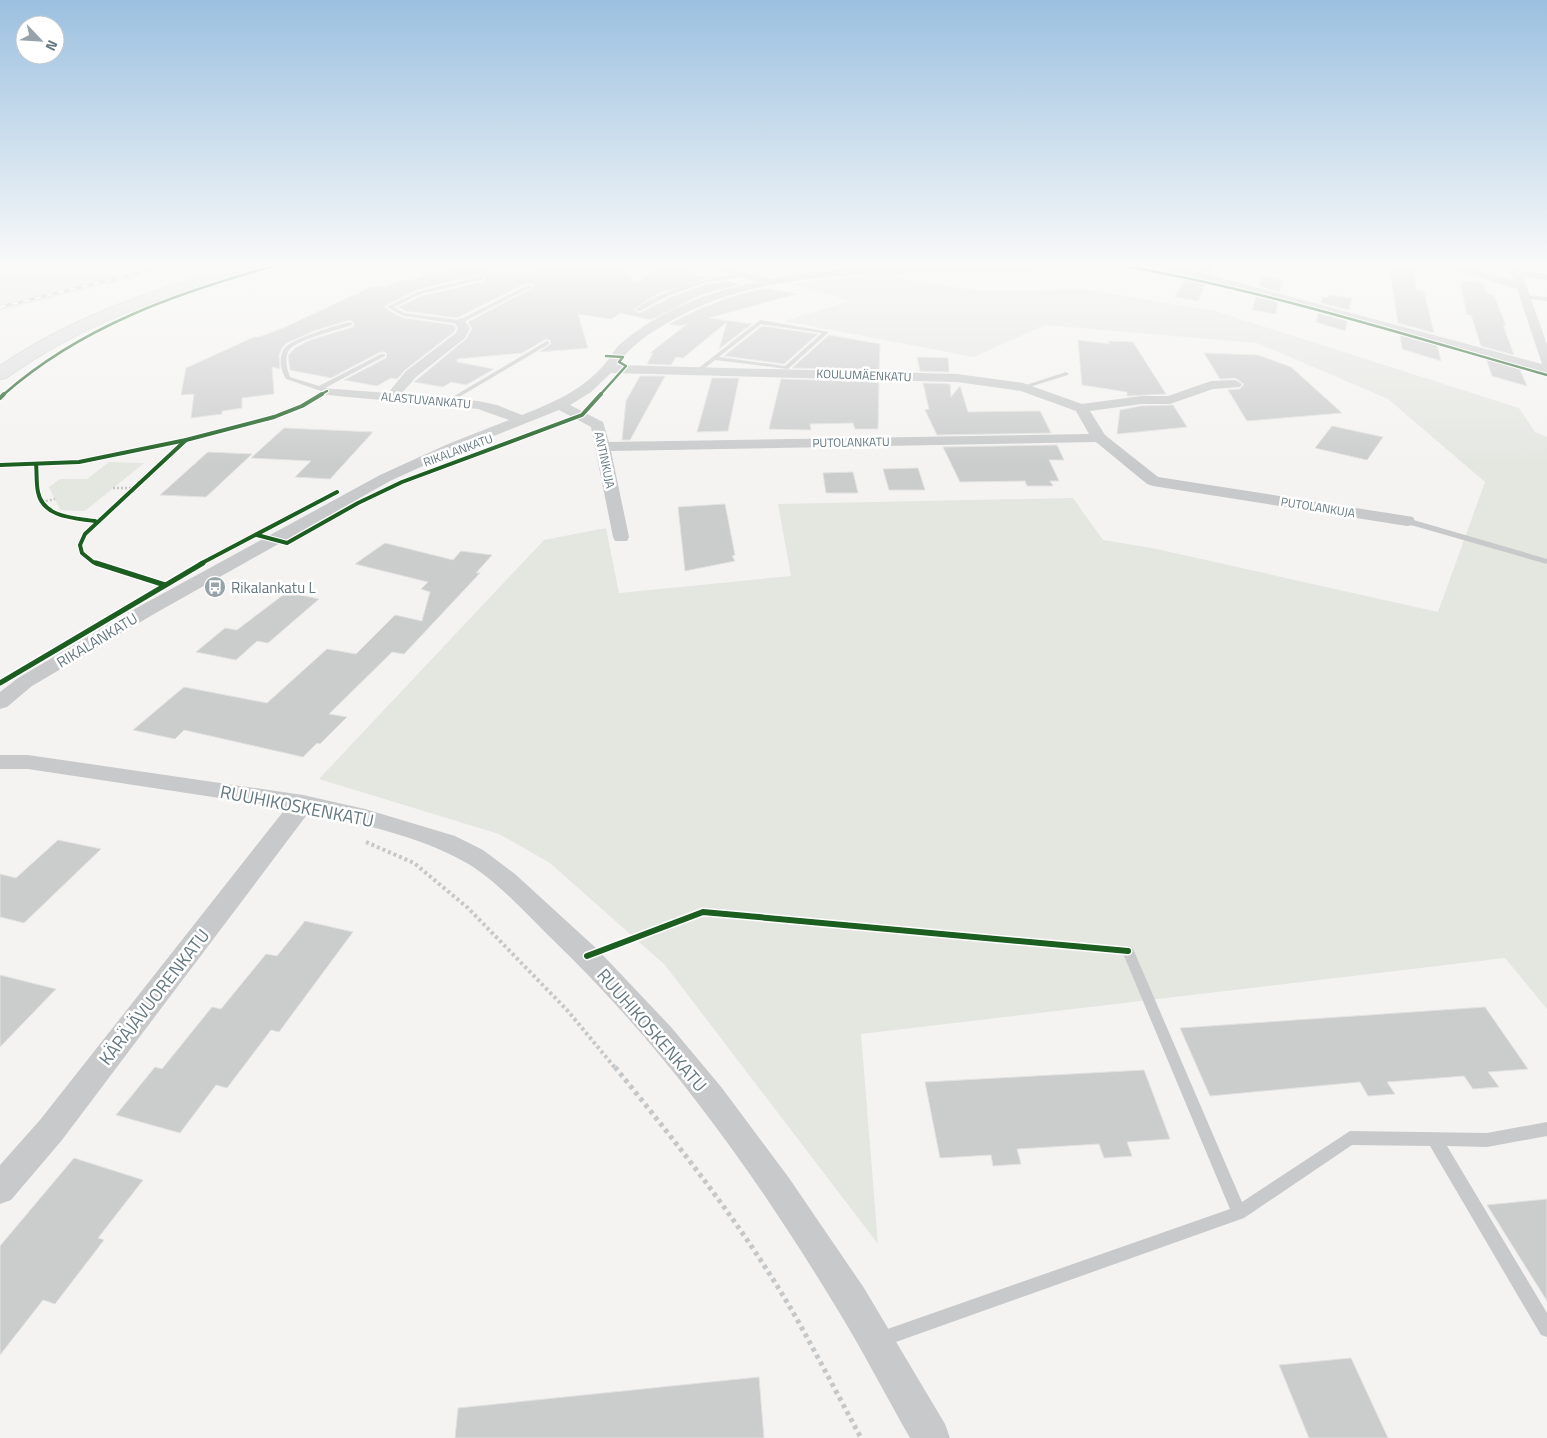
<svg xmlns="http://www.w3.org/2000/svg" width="1547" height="1438" font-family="'Titillium Web',sans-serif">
	<rect width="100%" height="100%" fill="#f4f3f2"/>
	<!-- built -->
	<polygon fill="#e4e5e4" points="0,265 185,265 0,311"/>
	<!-- green -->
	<g fill="#e4e6e0">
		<polygon points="876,275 896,275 904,279 983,291 1082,289 1215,311 1519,408 1535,432 1547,437 1547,1009 1505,958 861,1034 878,1244 665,965 550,863 499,834 319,779 544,540 606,528 619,593 791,576 778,504 1073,498 1103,540 1152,548 1438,612 1485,482 1388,399 1257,343 1045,325 974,357 784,321 850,301 793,284 831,278"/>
		<polygon points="109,462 144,463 85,511 60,510 49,487 60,479 87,479"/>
	</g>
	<!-- building -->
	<g fill="#cbcccc" stroke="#e3e2e2">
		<polygon points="586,265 610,265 616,270 621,269 636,282 662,267 699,272 695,275 710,278 659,293 633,310 640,313 669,298 707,284 727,281 741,284 701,295 651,320 621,313 611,319 578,314 588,348 539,352 551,344 550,340 546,339 522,353 457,359 457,362 494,369 466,385 451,382 443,387 414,382 466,339 472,329 468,322 535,286 533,284 527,283 457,318 405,311 398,307 422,296 484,281 486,278 482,274 417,290 385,306 386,309 403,318 454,325 456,328 454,332 405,370 397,379 391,378 377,386 344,380 386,358 387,354 385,352 380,352 331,378 290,370 288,356 295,348 310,340 353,327 354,323 350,320 314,331 287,343 282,348 279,355 280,369 272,367 274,394 242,398 242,408 222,411 222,414 191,418 194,394 181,395 186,368 254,337 259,337 283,328 371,287 385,287 406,279 414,280 429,273 440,274 456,266 508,273"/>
		<polygon points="1192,265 1215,265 1211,273 1190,268"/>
		<polygon points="1389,265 1414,265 1416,290 1424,291 1434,333 1398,323"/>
		<polygon points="1186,277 1206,282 1198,301 1175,297"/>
		<polygon points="1261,277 1283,280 1280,292 1259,286"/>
		<polygon points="1460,281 1484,283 1487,294 1494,295 1506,326 1503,325 1514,355 1481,346 1471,315 1467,315"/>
		<polygon points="764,288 797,294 709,318 752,324 719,349 727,322 683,358 676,357 671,365 647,364 653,353 650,353 687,324 679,326 669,324 699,309 730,297"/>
		<polygon points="1329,295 1352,298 1349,310 1321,303 1322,297 1328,298"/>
		<polygon points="1256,296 1278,302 1276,314 1252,310"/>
		<polygon points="1318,313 1347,321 1345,331 1316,322"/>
		<polygon points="762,326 818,334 784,364 724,356"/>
		<polygon points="829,335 880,344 879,370 792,368"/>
		<polygon points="1400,335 1437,345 1441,361 1402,349"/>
		<polygon points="1078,340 1110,344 1108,341 1133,342 1166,394 1127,396 1127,392 1082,385"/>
		<polygon points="1204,353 1258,355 1291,367 1342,413 1247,421 1228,390 1240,389 1244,384 1235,378 1220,379"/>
		<polygon points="917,357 948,358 949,372 920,371"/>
		<polygon points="1486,358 1519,367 1527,386 1492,376"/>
		<polygon points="640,376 665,376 630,440 622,440 626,401"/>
		<polygon points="712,378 739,378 728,431 697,432"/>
		<polygon points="781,379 879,382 878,429 855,429 853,423 810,424 811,430 769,429"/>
		<polygon points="923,383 950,384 951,397 960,386 968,412 1040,411 1051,433 937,435 925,410 929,409"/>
		<polygon points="1173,405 1187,427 1117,434 1120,410 1141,406"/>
		<polygon points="1332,426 1383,437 1367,460 1315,448"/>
		<polygon points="284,428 373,432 330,479 295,477 311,461 251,458"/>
		<polygon points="1057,445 1064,460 1049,460 1059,481 1050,481 1053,486 1027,486 1025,481 960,482 943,447"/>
		<polygon points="208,452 252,454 206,497 160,495"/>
		<polygon points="918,468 925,490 889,490 883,469"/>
		<polygon points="853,472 858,493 826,493 823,473"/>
		<polygon points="725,504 735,555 732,556 735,561 685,571 678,507"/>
		<polygon points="385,543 453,560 461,551 492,555 476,573 480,573 404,654 392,652 329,714 347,717 320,744 317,743 303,757 184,730 175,739 133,730 184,687 267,703 327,649 356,654 395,615 422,621 430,592 421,589 428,582 355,564"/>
		<polygon points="287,592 319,599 268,643 257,641 236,660 196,652 225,628 237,630"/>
		<polygon points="58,840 101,849 24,923 0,917 0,874 16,878"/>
		<polygon points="305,921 353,932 279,1032 271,1030 227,1088 216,1085 180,1133 116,1115 155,1067 162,1069 212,1007 221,1009 266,954 277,956"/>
		<polygon points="0,975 56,989 0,1047"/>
		<polygon points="1485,1007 1528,1069 1488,1072 1499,1087 1473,1089 1464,1076 1387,1082 1395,1094 1368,1096 1360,1082 1210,1096 1180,1028"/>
		<polygon points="1144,1070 1170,1139 1127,1142 1132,1156 1104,1158 1099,1144 1017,1149 1021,1164 993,1166 991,1155 940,1158 925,1082"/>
		<polygon points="74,1158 143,1180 98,1238 104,1240 55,1304 43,1300 0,1355 0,1246"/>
		<polygon points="1547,1199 1547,1301 1487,1205"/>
		<polygon points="1351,1358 1388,1438 1309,1438 1279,1365"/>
		<polygon points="759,1377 764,1438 455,1438 458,1408"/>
	</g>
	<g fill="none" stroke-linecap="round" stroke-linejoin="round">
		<!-- secondary casing -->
		<g stroke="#d0d1d2" stroke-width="2">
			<path id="secondary" d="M240 265H260L258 268C167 295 84 322 6 378L0 379V366C73 316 155 289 240 265Z"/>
		</g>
		<!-- path-far3 -->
		<polyline stroke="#c6c7c8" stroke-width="2" stroke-dasharray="1 1" stroke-linecap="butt" points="1093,266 1100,265"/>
		<!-- path-far2 -->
		<g stroke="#c6c7c8" stroke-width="2.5" stroke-dasharray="2 2" stroke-linecap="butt">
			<polyline points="113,488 131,488"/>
			<polyline points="42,502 55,499"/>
		</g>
		<!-- path-far1 -->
		<polyline stroke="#c6c7c8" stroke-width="4" stroke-dasharray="3 3" stroke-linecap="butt" points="366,842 414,863 468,908 567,1010 616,1069"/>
		<!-- path -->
		<path stroke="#c6c7c8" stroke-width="5" stroke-dasharray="4 4" stroke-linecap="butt" d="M615 1067C679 1146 743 1226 794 1314 817 1355 839 1397 861 1438"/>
		<!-- service -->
		<g fill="#c8c9ca" fill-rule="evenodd">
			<path d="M746 273 748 276 707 282 668 296 640 311 635 310C666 286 709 279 746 273Z"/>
			<polygon points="482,276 484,279 421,294 394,307 404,313 459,320 528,285 533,286 460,324 403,316 387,307 417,292"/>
			<polygon points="1525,295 1547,297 1547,301 1523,298 1523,296"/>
			<path d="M760 320 829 332 788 369 715 360 700 372H696V370ZM761 324 822 333 785 366 719 357Z"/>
			<path d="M350 322 352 323V325C338 330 298 339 289 350 284 357 287 370 290 377L319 386 381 354H385V356L325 388 330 391 327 393 286 379C281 371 278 357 284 349 292 338 335 326 350 322Z"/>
			<polygon points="547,341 549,342 549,344 449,403 444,402"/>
			<polygon points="1066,372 1069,374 1068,375 1023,389 1020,387"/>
			<polygon points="1404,519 1410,519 1547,559 1547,564 1404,523"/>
			<polygon points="1128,946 1132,948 1134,951 1242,1202 1350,1131 1487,1133 1547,1122 1547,1136 1487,1147 1447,1146 1547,1313 1547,1337 1541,1335 1430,1146 1352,1145 1244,1218 879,1348 873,1346 871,1340 873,1334 879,1332 1230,1209 1122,951 1124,948"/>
		</g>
		<!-- minor -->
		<g fill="#c8c9ca" fill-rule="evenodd">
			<polygon points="625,265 644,265 643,267 625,268"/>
			<path d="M692 265H717L771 279 810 272 857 268 1080 265 1075 268 1049 271C1007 272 965 272 923 273 837 274 746 277 669 322 648 334 630 346 617 365L957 374 1023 383 1082 404 1141 396H1168L1211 381 1235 380 1242 384 1240 387 1213 389 1170 404H1141L1090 411 1105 435 1158 477 1407 516 1413 517 1415 521 1413 525 1407 526 1153 486 1147 484 1096 442 611 451 629 537 627 541H615L613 537 591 427 559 410 458 450 390 481 154 614 32 686 7 707 0 709V692L18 678 140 606 380 475 448 444 509 420 478 409 327 395 320 391 322 388 388 393 406 371 456 333 458 328 454 322 460 318 464 320 470 328 465 338 416 377 401 394 478 401 497 405 522 415C552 403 581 391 603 366 609 360 613 351 619 345 657 312 708 291 758 282L714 270 693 267ZM611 373 957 382 1021 391 1076 411 1089 434 609 442 603 422 570 405 591 392Z"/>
			<polygon points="1148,265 1166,265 1191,270 1542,364 1517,289 1446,267 1445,265 1460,265 1514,281 1509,265 1519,265 1521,270 1547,274 1547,280 1523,277 1547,344 1547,373 1186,275 1149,267"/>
			<path d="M0 755H28L303 795 365 809 455 836 483 850 515 874 597 949 671 1027 722 1088 789 1178 864 1288 945 1424 950 1438H910C886 1396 864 1353 839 1312 758 1178 665 1047 551 938 524 912 496 879 463 861 416 835 360 824 309 812L62 1140 11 1200 0 1204V1165L40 1120 286 808 28 769H0Z"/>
		</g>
		<!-- secondary -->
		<use href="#secondary" fill="#dddede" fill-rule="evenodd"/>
		<!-- rail casing -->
		<g stroke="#bec0c0" stroke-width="3">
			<polyline id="rail" points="0,307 170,265"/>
		</g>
		<!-- rail -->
		<use href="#rail" stroke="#fff" stroke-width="2" stroke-dasharray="6" stroke-linecap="butt"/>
		<!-- cycleway-far3 casing -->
		<g stroke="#fff" stroke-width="4.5">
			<g id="cycleway-far3">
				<path d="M1119 265C1264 290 1405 335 1547 375"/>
				<path d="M3 395C81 326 179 292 278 265"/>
				<polyline points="320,395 327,391"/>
				<polyline points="600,395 626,366 619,362 623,357 606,356"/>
			</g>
		</g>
		<!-- cycleway-far2 casing -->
		<g stroke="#fff" stroke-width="6">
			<g id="cycleway-far2">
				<polyline points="0,398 4,394"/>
				<path d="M36 464C37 473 36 483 38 492 43 518 75 518 95 521"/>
				<polyline points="0,465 79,462 186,440 274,417 302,406 322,394"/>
				<polyline points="257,535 287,543 358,503 402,482 582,415 601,394"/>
				<polyline points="99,564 93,562 82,553 80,545 85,534 186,440"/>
				<polyline points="200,564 337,492"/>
			</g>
		</g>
		<!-- cycleway-far1 casing -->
		<g stroke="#fff" stroke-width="8">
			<g id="cycleway-far1">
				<polyline points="96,563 165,585"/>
				<polyline points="0,683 203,563"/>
			</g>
		</g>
		<!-- cycleway casing -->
		<g stroke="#fff" stroke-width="9">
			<polyline id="cycleway" points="587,956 703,912 1128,951"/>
		</g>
		<!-- cycleway-far3 -->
		<use href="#cycleway-far3" stroke="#1b5e20" stroke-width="2.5"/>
		<!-- cycleway-far2 -->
		<use href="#cycleway-far2" stroke="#1b5e20" stroke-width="4"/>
		<!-- cycleway-far1 -->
		<use href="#cycleway-far1" stroke="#1b5e20" stroke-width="5"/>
		<!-- cycleway -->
		<use href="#cycleway" stroke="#1b5e20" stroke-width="6"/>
	</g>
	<!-- sky -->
	<linearGradient id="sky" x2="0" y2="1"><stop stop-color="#9bc0e0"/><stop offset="0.57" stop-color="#fafaf9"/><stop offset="1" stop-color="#fafaf9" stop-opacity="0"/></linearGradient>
	<rect width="1547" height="466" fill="url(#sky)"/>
	<!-- icons -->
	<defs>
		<g id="bus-disc" transform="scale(1.125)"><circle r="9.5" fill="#96a3a9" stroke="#fff"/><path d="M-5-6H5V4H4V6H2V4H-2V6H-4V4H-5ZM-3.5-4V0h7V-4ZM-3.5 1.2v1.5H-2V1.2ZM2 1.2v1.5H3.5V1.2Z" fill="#fff"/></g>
	</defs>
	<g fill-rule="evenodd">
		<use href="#bus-disc" x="215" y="587"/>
	</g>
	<g text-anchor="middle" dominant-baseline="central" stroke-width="5" stroke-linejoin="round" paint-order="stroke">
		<!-- far-street labels -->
		<g font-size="12" fill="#647881" stroke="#fff">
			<text transform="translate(864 375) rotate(2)">KOULUMÄENKATU</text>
			<text transform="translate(426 400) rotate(5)">ALASTUVANKATU</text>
			<text transform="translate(851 442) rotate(-1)">PUTOLANKATU</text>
			<text transform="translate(458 450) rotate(-20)">RIKALANKATU</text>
			<text transform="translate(605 460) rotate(78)">ANTINKUJA</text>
			<text transform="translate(1318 507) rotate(9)">PUTOLANKUJA</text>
		</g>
		<!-- poi labels -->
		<g font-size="15" fill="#647881" stroke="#fff" text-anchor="start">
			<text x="231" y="587">Rikalankatu L</text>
		</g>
		<!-- street labels -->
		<g font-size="15" fill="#647881" stroke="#fff">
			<text transform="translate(97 640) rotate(-31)">RIKALANKATU</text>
		</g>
		<!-- near-street labels -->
		<g font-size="18" fill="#647881" stroke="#fff">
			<text transform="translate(297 806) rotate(11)">RUUHIKOSKENKATU</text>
			<text transform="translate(154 997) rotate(-52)">KÄRÄJÄVUORENKATU</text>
			<text transform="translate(652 1030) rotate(49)">RUUHIKOSKENKATU</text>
		</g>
	</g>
	<!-- north arrow -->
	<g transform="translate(40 40) rotate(115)"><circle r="24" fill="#ffffff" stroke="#c1c9cd"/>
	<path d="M0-4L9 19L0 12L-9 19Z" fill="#96a3a9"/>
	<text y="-8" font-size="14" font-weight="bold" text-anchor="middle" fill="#647881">N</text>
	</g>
</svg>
